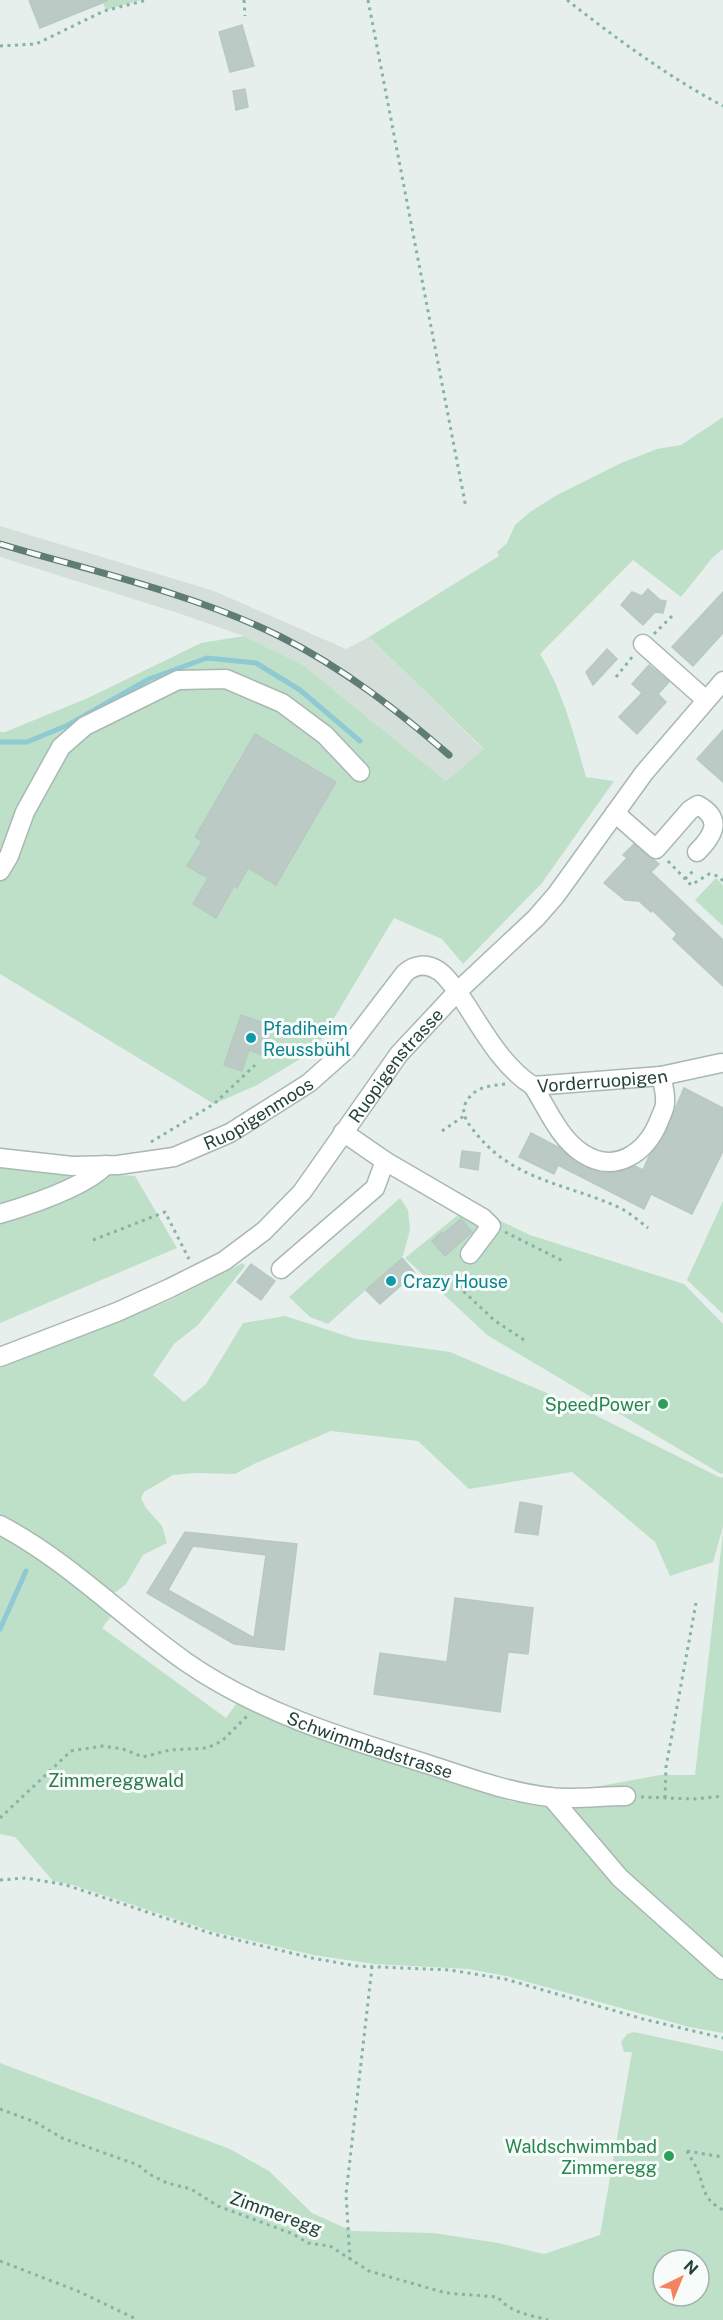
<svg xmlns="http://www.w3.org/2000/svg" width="723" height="2320" font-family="'Public Sans',sans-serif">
	<rect width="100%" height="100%" fill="#e6efeb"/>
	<!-- built -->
	<polygon fill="#d4dfda" points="0,526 214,591 346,649 369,637 484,750 446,781 303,665 244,636 181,614 0,557"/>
	<!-- green -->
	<g fill="#bfe0c8" fill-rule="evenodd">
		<polygon points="102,0 141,0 106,10"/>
		<path d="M723 417V549L713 557 681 597 633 560 540 654C563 691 574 735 586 777L614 781 542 883 463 964 442 939 394 918 315 1050 257 1085 214 1104 0 974V732H5L88 698 201 643 244 636 303 665 446 781 484 749 369 637 499 556 497 552 507 543 515 525 530 512 557 495 621 463 657 449 681 445Z"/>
		<polygon points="716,878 723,885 723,926 695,900"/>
		<polygon points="0,1167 135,1176 177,1248 0,1323"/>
		<polygon points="400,1198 408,1210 410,1230 403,1256 328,1324 310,1317 289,1297"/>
		<polygon points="723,1201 723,1314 687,1280"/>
		<polygon points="469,1206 530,1235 684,1284 723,1324 723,1473 721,1474 487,1335 405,1258"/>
		<polygon points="243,1263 245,1266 198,1325 174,1344 153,1375 184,1402 206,1384 243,1323 285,1316 356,1339 450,1352 575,1405 721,1478 723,1477 723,1527 713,1562 670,1576 655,1542 572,1472 469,1489 418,1441 331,1431 256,1463 235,1474 195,1473 173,1475 144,1492 141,1498 146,1508 162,1526 167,1543 143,1555 126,1584 116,1592 112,1592 68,1559 0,1517 0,1368 173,1299"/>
		<polygon points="723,1532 723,2033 689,2027 506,1976 468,1969 374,1964 313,1955 214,1932 73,1885 53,1881 15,1837 0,1834 0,1534 64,1574 113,1614 102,1628 226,1718 237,1703 314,1735 513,1802 660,1775 695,1775"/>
		<path d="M634 2032 723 2051V2320H0V2063L230 2149 269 2171 312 2213 352 2231 434 2233 498 2243 544 2254 600 2235 632 2052H624L621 2042 627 2034ZM663 2260H699V2296H663Z"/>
	</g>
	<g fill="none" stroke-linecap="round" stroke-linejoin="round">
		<!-- stream -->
		<g stroke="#8ec9d4" stroke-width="5">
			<polyline points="0,742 27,742 68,725 149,679 207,658 256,663 300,690 360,741"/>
			<polyline points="0,1629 26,1571"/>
		</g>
	</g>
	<!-- building -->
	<g fill="#bbcac4" stroke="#b8c9c2" stroke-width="1.5" fill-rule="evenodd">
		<polygon points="29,0 107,0 107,1 40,28"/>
		<polygon points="242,25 254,66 230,72 219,32"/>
		<polygon points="245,89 248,107 236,110 233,91"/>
		<polygon points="648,589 660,600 666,601 663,613 655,612 643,625 621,605 632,592 642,596"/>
		<polygon points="723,592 723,633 693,666 672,647"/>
		<polygon points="607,649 617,659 593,685 586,672"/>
		<polygon points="649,665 669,682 658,694 666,702 637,734 619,717 642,693 632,684"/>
		<polygon points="723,730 723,782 697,759"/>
		<polygon points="255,734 336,782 276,885 248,868 237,888 234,886 216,918 193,904 208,878 187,866 202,841 195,837"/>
		<polygon points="634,844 659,864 651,872 723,940 723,986 673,939 677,934 652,910 651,912 639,901 625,900 604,883 627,858 623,855"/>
		<polygon points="241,1015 272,1026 262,1055 249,1050 242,1071 224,1065"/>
		<polygon points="684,1088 723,1108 723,1151 692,1214 651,1194 644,1209 558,1165 554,1174 519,1157 531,1133 560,1148 575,1162 592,1170 604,1173 618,1172 635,1166 643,1170 650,1154 663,1137"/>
		<polygon points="462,1151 480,1153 478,1170 460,1167"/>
		<polygon points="461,1219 472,1232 445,1256 432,1241 442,1232 443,1234"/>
		<polygon points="402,1258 415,1273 380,1304 366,1290"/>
		<polygon points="251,1264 275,1281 261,1300 237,1282"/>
		<polygon points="520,1502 542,1506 538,1535 515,1532"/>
		<path d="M185 1532 297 1544 284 1650 234 1644 147 1593ZM193 1546 266 1555 254 1638 168 1590Z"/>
		<polygon points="455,1598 533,1608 528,1654 508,1652 500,1712 374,1694 380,1653 447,1662"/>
	</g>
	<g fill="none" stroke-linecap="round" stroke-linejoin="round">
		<!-- minor casing -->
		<g stroke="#a8b8b2" stroke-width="21">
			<g id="minor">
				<polyline points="643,644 706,700"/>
				<path d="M615 813 656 849 690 810 698 805C723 819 714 835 697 852"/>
				<polyline points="0,871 9,856 25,812 61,747 85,726 178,680 226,679 282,703 325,735 360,772"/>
				<path d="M533 1086C547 1108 559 1138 582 1153 615 1175 646 1153 659 1121 661 1115 665 1109 665 1103 666 1094 663 1084 661 1076"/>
				<path id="s1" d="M0 1158 72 1166 118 1165 174 1157 230 1133 309 1083 346 1050 405 973C415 964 427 963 439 971 449 978 458 993 465 1003 484 1032 503 1067 533 1086L661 1076 721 1063"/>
				<polyline points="385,1161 483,1218 491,1226 470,1254"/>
				<path d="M0 1214C30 1205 85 1187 106 1165"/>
				<polyline points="281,1269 375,1188 385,1161 343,1132"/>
				<path id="s2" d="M0 1357 117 1312 170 1288 224 1261 264 1231 302 1192 399 1054 457 992 536 918 556 895 644 773 723 681"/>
				<path id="s3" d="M0 1525C70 1562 122 1617 186 1662 258 1712 343 1738 427 1764 467 1777 507 1792 549 1797 574 1800 601 1796 626 1796"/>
				<polyline points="551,1797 620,1878 723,1970"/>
			</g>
		</g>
		<!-- path -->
		<g stroke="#86b3a5" stroke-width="3" stroke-dasharray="3 4.5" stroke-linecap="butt">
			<polyline points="244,0 245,16"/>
			<polyline points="368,0 466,508"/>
			<path d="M567 0C617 39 667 76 723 106"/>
			<polyline points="0,46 36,44 104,11 147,0"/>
			<polyline points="654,634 672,616"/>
			<polyline points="616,677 633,656"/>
			<polyline points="668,861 691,885 709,874 718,876 723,881"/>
			<polyline points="685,879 695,869"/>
			<path d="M505 1084C491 1086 477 1086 468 1099 459 1111 466 1121 474 1131 513 1181 565 1183 618 1207 629 1212 639 1221 648 1228"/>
			<polyline points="442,1131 464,1116"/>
			<polyline points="151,1142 214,1104 255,1065"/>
			<polyline points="505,1232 565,1262"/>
			<polyline points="93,1240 165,1212 189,1259"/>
			<polyline points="465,1271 460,1288 494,1320 524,1340"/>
			<polyline points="641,1797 693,1799 723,1796"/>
			<polyline points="665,1798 666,1767 696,1603"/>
			<polyline points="0,1818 71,1751 102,1746 123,1749 143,1757 170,1750 207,1748 222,1741 247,1716"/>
			<polyline points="0,1880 26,1878 66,1885 213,1934 312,1958 356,1966 450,1970 505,1979 643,2019 723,2038"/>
			<path d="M0 2109 35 2122 62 2138 138 2165 149 2174 167 2183 191 2189 218 2206 293 2234 308 2243 330 2246 369 2271 446 2293 498 2297C510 2313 530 2315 548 2320"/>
			<path d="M687 2151C690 2157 694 2163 697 2169 705 2188 702 2199 723 2210"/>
			<polyline points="687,2151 723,2157"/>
			<polyline points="350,2260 346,2194 372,1967"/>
			<polyline points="0,2261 80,2292 138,2320"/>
		</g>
		<!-- minor -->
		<use href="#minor" stroke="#fff" stroke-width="18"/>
		<!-- rail casing -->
		<g stroke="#5f7d75" stroke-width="7">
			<path id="rail" d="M0 544C92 571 195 594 281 637 343 668 397 710 449 755"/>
		</g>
		<!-- rail -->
		<use href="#rail" stroke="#f7fbf9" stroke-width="4.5" stroke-dasharray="14" stroke-linecap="butt"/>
	</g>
	<!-- markers -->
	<g fill="#0f9aa8" stroke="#f7fbf9" stroke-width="2">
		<circle cx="251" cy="1038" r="6"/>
		<circle cx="391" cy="1281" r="6"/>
	</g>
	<g fill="#2e9e5b" stroke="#f7fbf9" stroke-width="2">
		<circle cx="663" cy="1404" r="6"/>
		<circle cx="669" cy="2156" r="6"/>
	</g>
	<g text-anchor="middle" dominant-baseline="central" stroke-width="6" stroke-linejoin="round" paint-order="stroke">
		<!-- culture labels -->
		<g font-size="18" fill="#0d838f" stroke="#f7fbf9" text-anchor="start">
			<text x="263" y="1028">Pfadiheim<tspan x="263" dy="21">Reussbühl</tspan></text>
			<text x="403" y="1281">Crazy House</text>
		</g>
		<!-- street labels -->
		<g font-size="18" fill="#24423a" stroke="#f7fbf9">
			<text stroke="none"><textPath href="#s2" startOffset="506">Ruopigenstrasse</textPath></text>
			<text stroke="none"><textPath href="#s1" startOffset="732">Vorderruopigen</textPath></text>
			<text stroke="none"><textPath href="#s1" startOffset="270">Ruopigenmoos</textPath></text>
			<text stroke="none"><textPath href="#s3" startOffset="434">Schwimmbadstrasse</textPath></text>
			<text transform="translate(276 2213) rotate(20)">Zimmeregg</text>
		</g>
		<!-- leisure labels -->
		<g font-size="18" fill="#27864d" stroke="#f7fbf9" text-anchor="end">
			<text x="651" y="1404">SpeedPower</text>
			<text x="657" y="2146">Waldschwimmbad<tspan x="657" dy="21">Zimmeregg</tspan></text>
		</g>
		<!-- park labels -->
		<g font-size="18" fill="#2d7a4b" stroke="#f7fbf9">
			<text x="116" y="1780">Zimmereggwald</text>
		</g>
	</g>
	<!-- north arrow -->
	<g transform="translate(681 2278) rotate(43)"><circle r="28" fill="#f7fbf9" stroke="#a3b1ad" stroke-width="1.5"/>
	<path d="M0-4.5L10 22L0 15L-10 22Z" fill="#f4845f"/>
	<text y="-9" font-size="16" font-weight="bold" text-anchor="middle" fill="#24423a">N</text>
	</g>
</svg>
